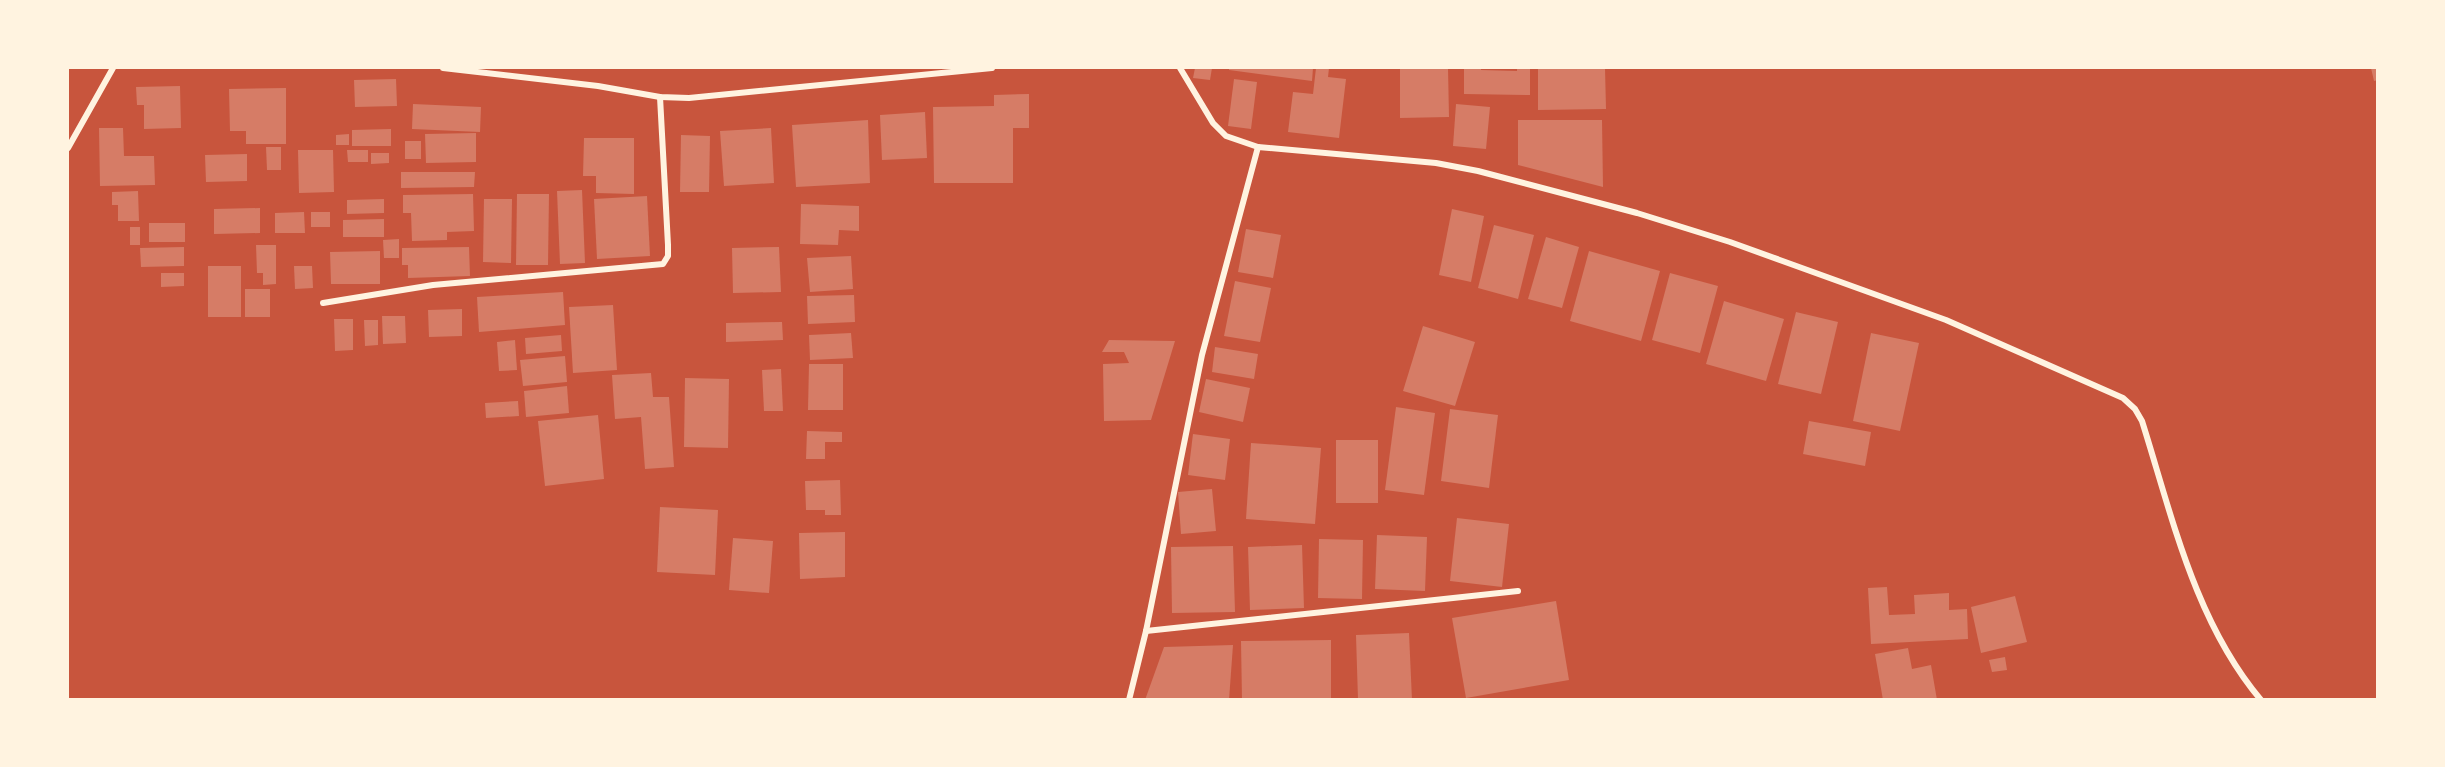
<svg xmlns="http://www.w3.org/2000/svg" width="2445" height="767" font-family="Mulish,sans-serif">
	<rect width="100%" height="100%" fill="#c8553d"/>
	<!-- building -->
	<g fill="#d67c66">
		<polygon points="1195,68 1212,68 1210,80 1193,78"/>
		<polygon points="1229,68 1313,68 1312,81 1229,70"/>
		<polygon points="1316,68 1329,68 1328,77 1346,79 1339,138 1288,132 1293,92 1313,94"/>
		<polygon points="1400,68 1448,68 1449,117 1400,118"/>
		<polygon points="1464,68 1481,68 1481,70 1517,71 1517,68 1530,68 1530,95 1464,94"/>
		<polygon points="1538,68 1605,68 1606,109 1538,110"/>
		<polygon points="2371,68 2378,68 2378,80 2374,81"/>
		<polygon points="396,79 397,106 355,107 354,80"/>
		<polygon points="1234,79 1257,82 1251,129 1228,126"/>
		<polygon points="180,86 181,128 144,129 144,105 137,105 136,87"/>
		<polygon points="286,88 286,144 246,144 246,131 230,131 229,89"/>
		<polygon points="1029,94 1029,128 1013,128 1013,183 934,183 933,107 994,106 994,95"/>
		<polygon points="413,104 481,107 480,132 412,129"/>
		<polygon points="1456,104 1490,107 1486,149 1453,146"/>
		<polygon points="925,112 927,158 882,160 880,115"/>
		<polygon points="868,120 870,183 796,187 792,125"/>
		<polygon points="1518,120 1602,120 1603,187 1518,165"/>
		<polygon points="99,128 123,128 124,156 154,156 155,185 100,186"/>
		<polygon points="771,128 774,183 724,186 720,131"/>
		<polygon points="391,129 391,146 352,146 352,130"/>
		<polygon points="476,133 476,162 426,163 425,134"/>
		<polygon points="349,134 349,145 336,145 336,135"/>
		<polygon points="681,135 710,136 709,192 680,192"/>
		<polygon points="584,138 634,138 634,194 596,193 596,176 583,176"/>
		<rect x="405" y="141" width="16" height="18"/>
		<polygon points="266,147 281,147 281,170 267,170"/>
		<polygon points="298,150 333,150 334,192 299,193"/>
		<polygon points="347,150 368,150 368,162 348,162"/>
		<polygon points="371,153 389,153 389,163 371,164"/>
		<polygon points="247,154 247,181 206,182 205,155"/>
		<polygon points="401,172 475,172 474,187 401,188"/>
		<polygon points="582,190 585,263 560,264 557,191"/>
		<polygon points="138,191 139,221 118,221 118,205 112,205 112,192"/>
		<polygon points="473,194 474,231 447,232 447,240 412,241 411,213 403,213 403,195"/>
		<polygon points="517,194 549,194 548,265 516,265"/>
		<polygon points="647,196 650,256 597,259 594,199"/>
		<polygon points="384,199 384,213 347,214 347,200"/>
		<polygon points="484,199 512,199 511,263 483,262"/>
		<polygon points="801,204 859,206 859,231 839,230 838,245 800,244"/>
		<polygon points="260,208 260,233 214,234 214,209"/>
		<polygon points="1452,209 1484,216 1471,282 1439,275"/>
		<polygon points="304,212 305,233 275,233 275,213"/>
		<rect x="311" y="212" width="19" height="15"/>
		<polygon points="384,219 384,237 343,237 343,220"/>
		<rect x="149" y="223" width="36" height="19"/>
		<polygon points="1494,225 1534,235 1518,299 1478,288"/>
		<rect x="130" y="227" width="10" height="18"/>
		<polygon points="1246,229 1281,235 1273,278 1238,272"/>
		<polygon points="1546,237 1579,247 1562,308 1528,299"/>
		<polygon points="399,239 399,258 384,258 383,240"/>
		<polygon points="256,245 276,245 276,284 263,285 263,273 257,273"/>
		<polygon points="184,247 184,266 141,267 140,248"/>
		<polygon points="469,247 470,276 408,278 408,265 402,265 402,248"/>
		<polygon points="779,247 781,292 733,293 732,248"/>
		<polygon points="380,251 380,284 331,284 330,252"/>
		<polygon points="1589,251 1660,271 1641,341 1570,321"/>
		<polygon points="851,256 853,289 810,292 807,258"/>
		<rect x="208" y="266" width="33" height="51"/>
		<polygon points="294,266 312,266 313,288 295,289"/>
		<polygon points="161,273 184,273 184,286 161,287"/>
		<polygon points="1670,273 1718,286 1700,353 1652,340"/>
		<polygon points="1235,281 1271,288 1260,342 1224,336"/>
		<rect x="245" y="289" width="25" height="28"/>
		<polygon points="563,292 565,325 479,332 477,297"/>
		<polygon points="854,295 855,322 808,324 807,296"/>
		<polygon points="1724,301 1784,319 1766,381 1706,364"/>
		<polygon points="613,305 617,370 573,373 569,307"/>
		<polygon points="462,309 462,336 429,337 428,310"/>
		<polygon points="1796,312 1838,322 1821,394 1778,384"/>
		<polygon points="382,316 405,316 406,343 383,344"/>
		<polygon points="334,319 353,319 353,350 335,351"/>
		<polygon points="364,320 378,320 378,345 365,346"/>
		<polygon points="782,322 783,340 726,342 726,323"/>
		<polygon points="1423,326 1475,342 1455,406 1403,391"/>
		<polygon points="851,333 853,358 810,360 809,335"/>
		<polygon points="1871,333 1919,343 1900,431 1853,421"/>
		<polygon points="561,335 562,351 526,354 525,338"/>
		<polygon points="515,340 517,370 499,371 497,342"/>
		<polygon points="1109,340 1175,341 1151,420 1104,421 1103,364 1129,363 1124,352 1102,352"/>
		<polygon points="1215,347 1258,354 1254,379 1212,372"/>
		<polygon points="565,356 567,382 523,386 520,360"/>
		<polygon points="809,364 843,364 843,410 808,410"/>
		<polygon points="781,369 783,411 764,411 762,370"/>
		<polygon points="651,373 653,397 669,397 674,467 645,469 641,417 615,419 612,375"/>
		<polygon points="685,378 729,379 728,448 684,447"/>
		<polygon points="1206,379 1250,388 1243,422 1199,412"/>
		<polygon points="567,386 569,413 526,417 524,391"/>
		<polygon points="518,401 519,416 486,418 485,403"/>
		<polygon points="1396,407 1435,413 1424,495 1385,490"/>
		<polygon points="1450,409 1498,415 1489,488 1441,481"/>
		<polygon points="598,415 604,479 545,486 538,421"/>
		<polygon points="1809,421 1871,432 1865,466 1803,454"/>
		<polygon points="807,431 842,432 842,442 825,442 825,459 806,459"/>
		<polygon points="1193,434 1230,439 1225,480 1188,475"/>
		<rect x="1336" y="440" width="42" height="63"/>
		<polygon points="1251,443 1321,448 1315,524 1246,519"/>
		<polygon points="840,480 841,515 825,515 825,510 806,510 805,481"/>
		<polygon points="1212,489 1216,531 1181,534 1178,492"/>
		<polygon points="660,507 718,510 715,575 657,572"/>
		<polygon points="1457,518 1509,524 1502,587 1450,581"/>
		<polygon points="845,532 845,577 800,579 799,533"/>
		<polygon points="1377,535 1427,537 1425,591 1375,589"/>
		<polygon points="733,538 773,541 769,593 729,590"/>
		<polygon points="1319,539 1363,540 1362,599 1318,598"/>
		<polygon points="1302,545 1304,608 1250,610 1248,547"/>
		<polygon points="1233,546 1235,612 1172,613 1171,547"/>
		<polygon points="1887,587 1889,615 1915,614 1914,595 1949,593 1949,610 1967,609 1968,639 1871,644 1868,588"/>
		<polygon points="2015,596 2027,642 1981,653 1971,607"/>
		<polygon points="1556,601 1569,680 1466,698 1452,618"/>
		<polygon points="1409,633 1412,700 1358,700 1356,635"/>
		<polygon points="1331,640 1331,700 1242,700 1241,641"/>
		<polygon points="1233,645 1229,700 1145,700 1164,647"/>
		<polygon points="1908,648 1912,669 1931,665 1937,700 1883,700 1875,654"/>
		<polygon points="2005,657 2007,670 1992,672 1989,660"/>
	</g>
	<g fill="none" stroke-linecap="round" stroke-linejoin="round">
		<!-- minor -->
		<g stroke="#fff3e0" stroke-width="6">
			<polyline points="443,68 598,86 660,97 689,98 992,68"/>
			<path d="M1180 68 1213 123 1226 136 1258 147 1436 163 1478 171 1637 213 1730 242 1946 320 2123 398 2135 409 2142 421C2172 516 2195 622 2261 700"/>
			<polyline points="68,148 113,68"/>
			<polyline points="323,303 433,285 663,264 668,256 668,245 660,97"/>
			<polyline points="1146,631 1518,591"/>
			<polyline points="1129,700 1146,631 1202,355 1258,147"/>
		</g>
	</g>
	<!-- border -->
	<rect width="2445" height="767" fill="none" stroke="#fff3e0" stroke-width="138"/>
</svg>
